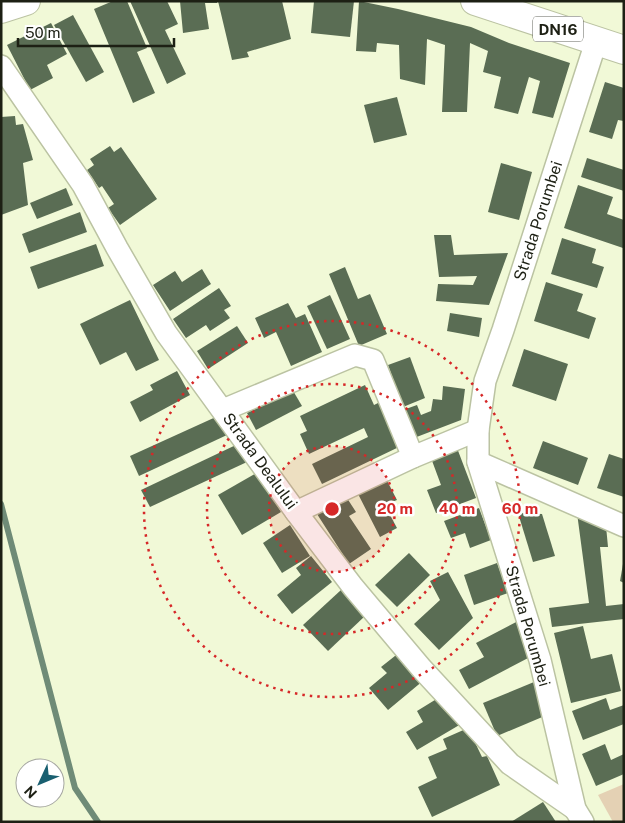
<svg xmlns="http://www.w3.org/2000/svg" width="625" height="823" font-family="'Public Sans',sans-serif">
	<rect width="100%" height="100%" fill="#f1f9d7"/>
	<!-- green -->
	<polygon fill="#e4d1b4" points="624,784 624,822 613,822 598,795"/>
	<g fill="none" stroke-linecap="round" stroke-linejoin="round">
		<!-- stream -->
		<polyline stroke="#6f8b77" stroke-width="6" points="1,504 75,788 98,822"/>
	</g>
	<!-- building -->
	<g fill="#5a6d54">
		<polygon points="113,1 127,1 147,48 137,52 155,93 133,103 94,9"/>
		<polygon points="130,1 167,1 178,24 165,30 186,74 167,84"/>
		<polygon points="180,1 217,1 217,3 205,3 209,29 183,33"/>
		<polygon points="218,1 282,1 291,39 247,52 249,57 232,60"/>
		<polygon points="314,1 354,1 350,37 311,33"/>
		<polygon points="359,1 398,9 471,27 509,43 570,63 553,118 532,113 540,81 529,77 518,114 494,108 501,77 483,72 488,51 470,43 467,112 442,112 445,45 427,39 425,85 400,79 399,45 377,43 376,52 356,51"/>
		<polygon points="73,15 104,72 86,82 54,25"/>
		<polygon points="51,23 67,54 47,65 53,78 30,90 7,45"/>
		<polygon points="605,82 624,88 624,121 618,120 612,139 589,132"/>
		<polygon points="397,97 407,135 374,143 364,105"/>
		<polygon points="15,116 16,125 23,124 33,160 23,163 28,205 1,215 1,117"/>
		<polygon points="110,146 114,152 121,147 157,199 120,225 108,208 114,204 102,186 99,188 87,170 94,165 90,159"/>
		<polygon points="587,158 624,170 624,191 581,177"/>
		<polygon points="501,163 532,172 519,220 488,212"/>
		<polygon points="578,185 613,197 607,214 624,220 623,248 564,228"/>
		<polygon points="66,188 73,205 37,219 30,203"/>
		<polygon points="80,212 87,232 29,253 22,234"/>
		<polygon points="434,235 451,235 454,255 508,253 489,305 436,301 438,284 473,285 477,276 439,277"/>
		<polygon points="562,238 596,249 592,263 604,267 597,288 551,274"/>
		<polygon points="96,244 104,266 38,289 30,267"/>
		<polygon points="345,267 358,299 370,294 387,334 359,346 329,274"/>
		<polygon points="202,269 211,284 170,311 153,285 175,271 182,282"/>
		<polygon points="546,282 583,294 577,311 596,318 589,339 534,321"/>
		<polygon points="219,288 231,306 224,310 230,318 210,331 206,325 186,338 173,319"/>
		<polygon points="330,295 350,339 327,349 307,306"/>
		<polygon points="130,300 159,360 136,371 126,352 100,365 80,324"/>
		<polygon points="288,303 296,318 305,314 322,352 291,366 276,332 264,338 255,318"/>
		<polygon points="450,313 482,318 479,337 447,331"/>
		<polygon points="237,326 248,343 208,369 197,351"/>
		<polygon points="524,349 568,364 556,401 512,386"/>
		<polygon points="410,357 425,398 403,407 388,365"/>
		<polygon points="177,371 190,395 140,422 130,402 153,390 150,385"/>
		<polygon points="365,385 374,405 380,402 401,446 322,484 312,464 368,437 364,428 309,454 300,434 307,431 300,416"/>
		<polygon points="443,386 465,389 461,420 414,438 403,410 417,405 421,415 431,411 433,399 442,400"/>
		<polygon points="292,389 302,406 256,430 247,413"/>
		<polygon points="218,416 227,435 139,476 130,456"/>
		<polygon points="543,441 588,458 578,485 533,468"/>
		<polygon points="238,444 247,462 150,507 141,490"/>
		<polygon points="457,448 476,498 436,513 427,490 441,485 431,458"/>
		<polygon points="609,454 624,459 624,497 597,488"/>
		<polygon points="258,472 281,512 242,535 218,495"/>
		<polygon points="384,475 397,500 392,502 397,511 390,515 397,528 380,537 356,490"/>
		<polygon points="345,495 356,512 349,516 371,549 349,564 317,514"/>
		<polygon points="479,508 491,540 470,548 465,533 451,538 444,521"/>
		<polygon points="518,513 542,514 555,556 533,562"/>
		<polygon points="577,513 606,526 608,547 600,547 606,606 624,604 624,619 552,627 549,608 589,603"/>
		<polygon points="290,525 310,556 282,573 263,543"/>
		<polygon points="409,553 430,575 397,607 375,585"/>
		<polygon points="311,556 332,582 292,614 277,595 301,575 296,568"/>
		<polygon points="497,563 508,593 474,605 464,575"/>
		<polygon points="623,564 624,564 624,583 620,581"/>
		<polygon points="448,572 473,618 439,650 414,624 440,600 430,581"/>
		<polygon points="341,590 365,616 328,651 303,625"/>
		<polygon points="520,620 530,657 469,689 459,670 484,657 476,643"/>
		<polygon points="583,626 591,659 612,654 621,691 571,703 554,633"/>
		<polygon points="400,652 424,680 388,710 369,688 387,673 381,667"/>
		<polygon points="534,682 547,715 497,736 483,703"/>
		<polygon points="443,695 461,724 417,750 406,732 423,722 417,711"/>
		<polygon points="606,698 610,710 624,705 624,724 583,740 572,711"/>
		<polygon points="468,728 482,757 487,756 500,785 432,817 418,787 437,778 428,757 447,749 443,739"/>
		<polygon points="605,744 611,760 624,754 624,774 596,786 582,754"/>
		<polygon points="543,802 556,822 511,822"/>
	</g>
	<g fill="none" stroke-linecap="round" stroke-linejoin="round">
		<!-- minor casing -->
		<g stroke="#bbc3a2" stroke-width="24">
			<g id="minor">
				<polyline points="1,66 83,185 117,248 166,333 296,512 353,587 422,669 510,764 575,809"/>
				<polyline points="223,410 355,355 373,360 413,457"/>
				<polyline points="478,462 624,526"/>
				<polyline points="296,512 413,457 478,430"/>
				<polyline points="583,822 575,809 540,660 478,462 478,430 485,381 503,330 596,42"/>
			</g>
		</g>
		<!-- highway casing -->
		<g stroke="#bbc3a2" stroke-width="30">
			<g id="highway">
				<polyline points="475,1 624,50"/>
				<polyline points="1,9 26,1"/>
			</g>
		</g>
		<!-- minor -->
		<use href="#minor" stroke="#fff" stroke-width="21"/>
		<!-- highway -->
		<use href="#highway" stroke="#fff" stroke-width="28"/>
	</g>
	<!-- distance rings -->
	<circle cx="332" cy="509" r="63" fill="#d62828" fill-opacity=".12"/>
	<g fill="none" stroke="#d62828" stroke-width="2.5" stroke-dasharray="2.5 5">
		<circle cx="332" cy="509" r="63"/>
		<circle cx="332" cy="509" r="125"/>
		<circle cx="332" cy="509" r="188"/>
	</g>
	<g text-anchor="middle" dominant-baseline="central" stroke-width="5" stroke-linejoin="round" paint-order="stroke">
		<!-- shield labels -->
		<rect fill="#fff" stroke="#61635a" stroke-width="1" x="533" y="16.5" width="50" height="25" rx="4"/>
		<g font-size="15" font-weight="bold" fill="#1d2014">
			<text x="558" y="29">DN16</text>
		</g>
		<!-- street labels -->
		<g font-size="16" fill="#1d2014" stroke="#fff">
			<text transform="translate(538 221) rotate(-72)">Strada Porumbei</text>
			<text transform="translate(260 461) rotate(54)">Strada Dealului</text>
			<text transform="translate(528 626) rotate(74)">Strada Porumbei</text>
		</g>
	</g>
	<circle cx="332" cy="509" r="8" fill="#d62828" stroke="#fff" stroke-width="2.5"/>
	<g font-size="15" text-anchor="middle" font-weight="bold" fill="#d62828" stroke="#fff" stroke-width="5" stroke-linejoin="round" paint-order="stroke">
		<text x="395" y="514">20 m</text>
		<text x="457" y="514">40 m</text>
		<text x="520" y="514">60 m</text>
	</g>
	<!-- border -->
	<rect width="625" height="823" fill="none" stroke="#1d2014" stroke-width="5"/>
	<!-- north arrow -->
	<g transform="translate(40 783) rotate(226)"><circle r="24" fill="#ffffff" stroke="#a5a6a1"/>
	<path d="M0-4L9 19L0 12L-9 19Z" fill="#195f70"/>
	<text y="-8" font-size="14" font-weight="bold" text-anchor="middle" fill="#1d2014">N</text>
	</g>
	<!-- scale -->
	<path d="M18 38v8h156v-8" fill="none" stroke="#1d2014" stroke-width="2.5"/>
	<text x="25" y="38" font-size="15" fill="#1d2014" stroke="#ffffff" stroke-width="4" paint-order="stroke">50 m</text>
</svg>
